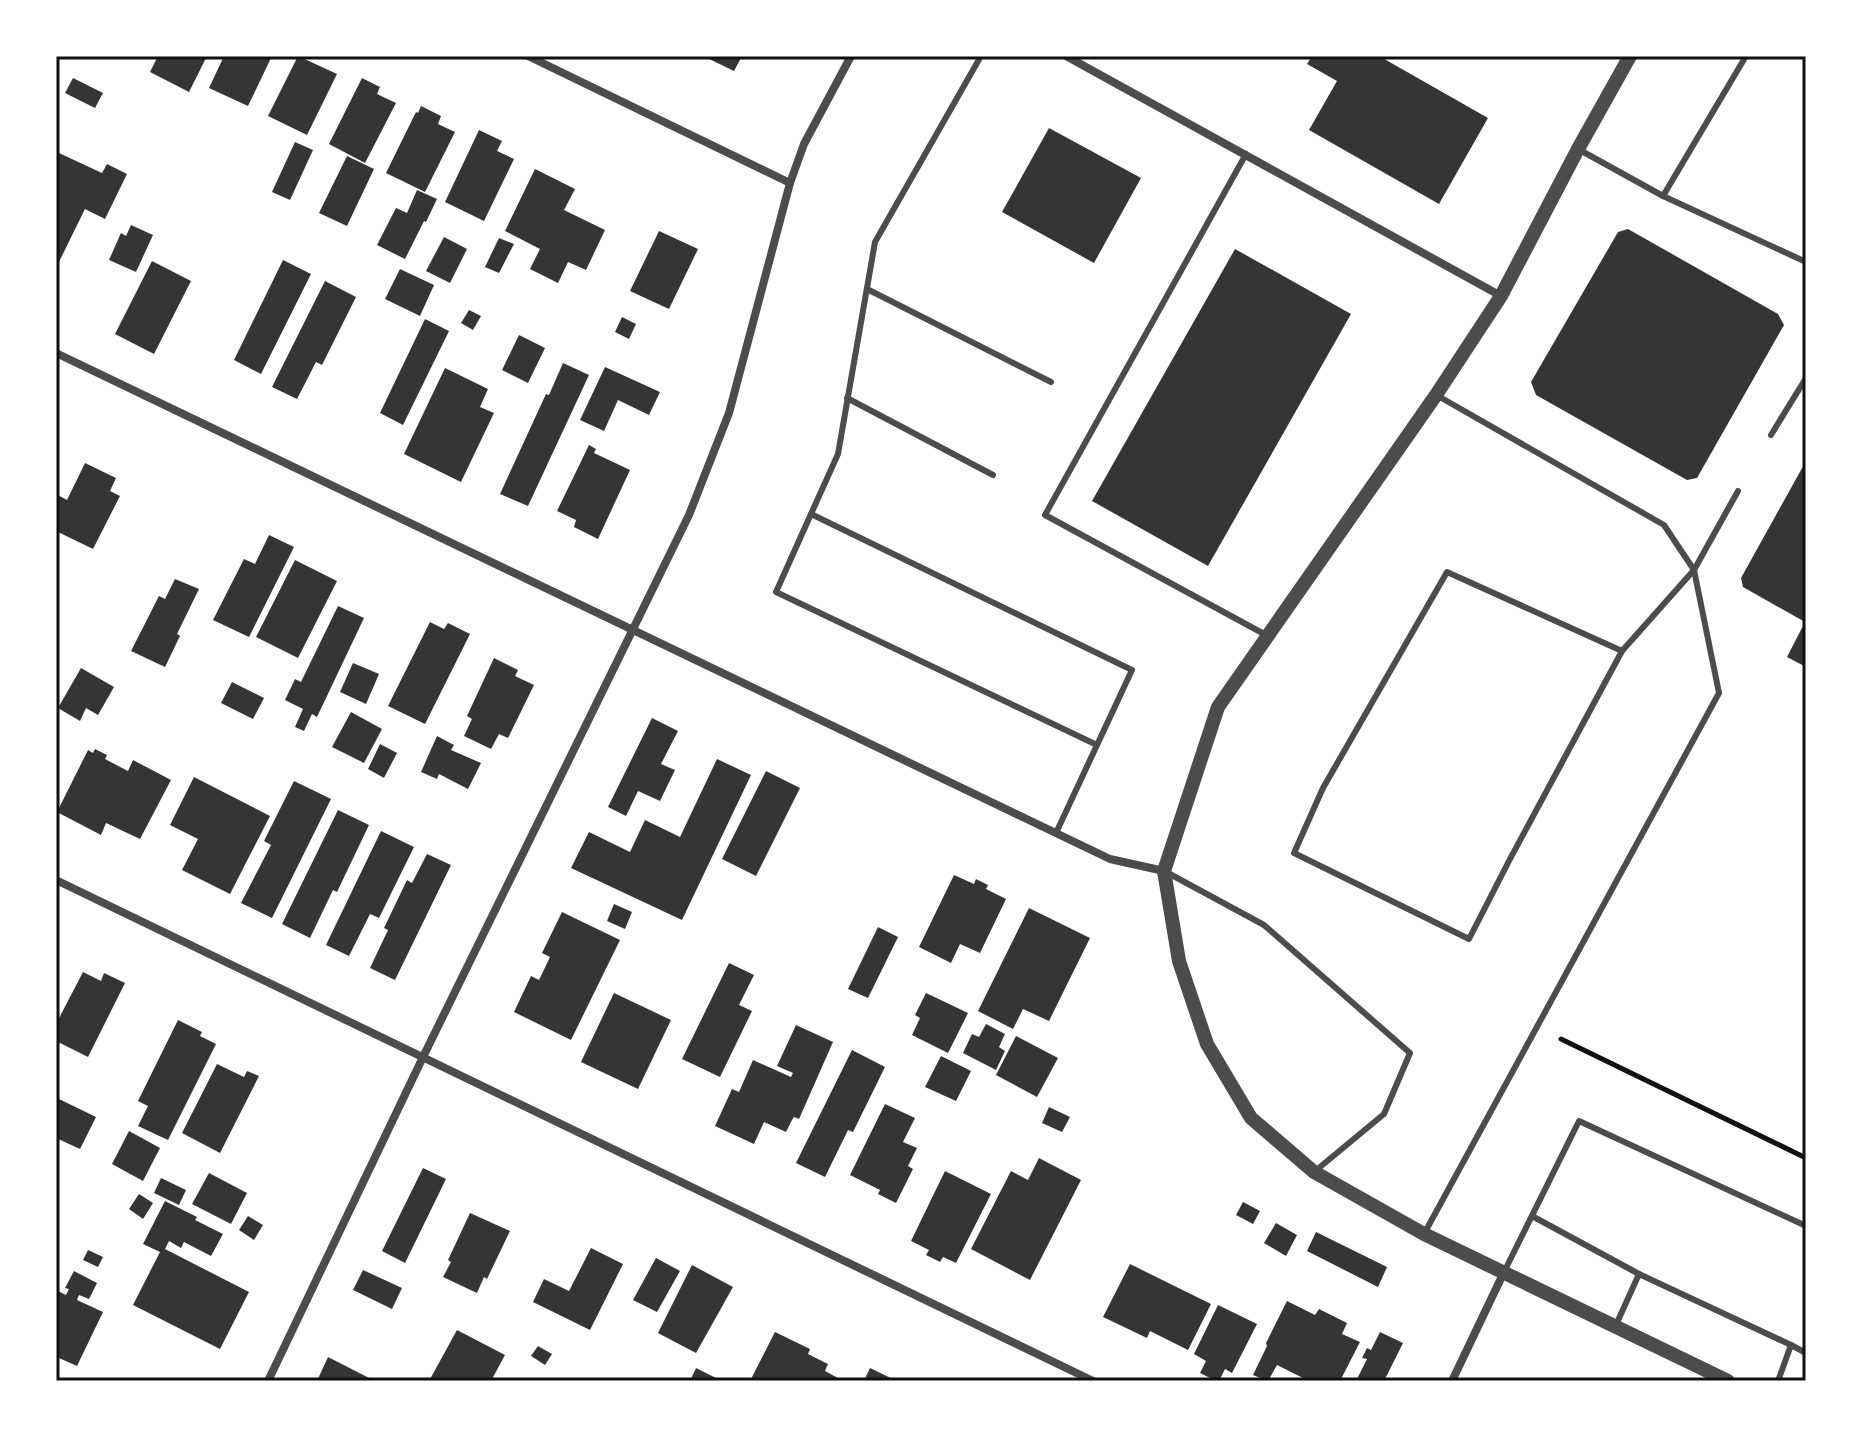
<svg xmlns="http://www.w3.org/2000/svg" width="1862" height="1437" font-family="'Open Sans',sans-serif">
	<rect width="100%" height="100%" fill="#fff"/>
	<!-- building -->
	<g fill="#353535">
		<polygon points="158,56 207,56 189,92 150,72"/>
		<polygon points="224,56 272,56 248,106 209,88"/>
		<polygon points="298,56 337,74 307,135 268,116"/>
		<polygon points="703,56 742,56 734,71"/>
		<polygon points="1312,56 1379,56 1488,118 1439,204 1309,130 1337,81 1307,64"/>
		<polygon points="73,78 103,93 95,108 65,93"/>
		<polygon points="362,78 380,87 377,94 396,103 365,163 329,144"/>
		<polygon points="421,106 441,116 438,124 455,132 425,192 386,173 416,112 418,113"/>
		<polygon points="1049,128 1141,178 1094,263 1002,212"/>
		<polygon points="479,130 502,141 497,151 514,159 484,221 445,202"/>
		<polygon points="295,142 313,150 290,200 272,192"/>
		<polygon points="59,153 102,173 107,164 127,174 105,219 85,209 56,268 56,159"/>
		<polygon points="347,156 374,169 347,226 319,213"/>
		<polygon points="535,169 575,189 564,210 605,230 586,270 568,262 558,283 530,269 540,249 505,231"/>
		<polygon points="417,190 437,199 426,222 424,221 405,259 377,245 396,208 407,213"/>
		<polygon points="131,225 153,235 136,272 109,260 121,233 126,236"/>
		<polygon points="1628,229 1778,314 1784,325 1697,478 1687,480 1536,395 1531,382 1618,232"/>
		<polygon points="659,231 698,249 669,309 630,291"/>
		<polygon points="444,237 467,249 450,283 426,271"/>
		<polygon points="499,238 514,244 499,273 485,267"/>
		<polygon points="1235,249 1351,314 1208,566 1092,501"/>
		<polygon points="283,260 311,274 261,374 234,360"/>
		<polygon points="152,261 191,281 154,354 115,334"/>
		<polygon points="400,269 434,285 420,316 385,299"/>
		<polygon points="325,281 356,297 322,365 316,362 297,399 272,387"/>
		<polygon points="469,310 481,316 473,330 461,323"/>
		<polygon points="622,317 636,324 629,339 615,332"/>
		<polygon points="425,319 449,331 403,425 380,413"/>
		<polygon points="519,335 545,348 528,383 502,370"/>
		<polygon points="563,363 589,375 528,506 500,494 546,394 549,395"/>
		<polygon points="605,367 660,392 649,415 618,400 604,431 580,420"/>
		<polygon points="445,368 488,389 480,407 494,413 461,482 404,454"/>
		<polygon points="589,445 596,449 594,453 630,470 598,539 574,527 576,520 557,511"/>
		<polygon points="1806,461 1806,667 1787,657 1805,622 1743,587 1741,578"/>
		<polygon points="85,463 116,478 110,491 120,496 93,549 56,531 56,494 67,500"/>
		<polygon points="269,535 294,547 249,637 213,620 244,559 255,564"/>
		<polygon points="295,560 337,581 298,658 256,637"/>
		<polygon points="175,579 199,589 177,634 180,636 165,667 131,651 159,596 165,599"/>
		<polygon points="338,606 364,618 317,717 312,714 304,731 295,727 303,709 285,700 295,679 301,682"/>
		<polygon points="430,622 444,629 448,623 470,634 425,724 388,706"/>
		<polygon points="494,658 518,670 515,676 534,685 508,738 499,734 491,749 464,736 472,719 467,716"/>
		<polygon points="353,663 379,674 366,704 340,692"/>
		<polygon points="81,668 114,687 98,715 86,708 80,721 58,708"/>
		<polygon points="232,682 264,698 253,719 221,703"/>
		<polygon points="351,712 382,729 364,763 332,747"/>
		<polygon points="652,718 678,731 661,764 675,770 660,801 638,791 626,816 608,807"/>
		<polygon points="437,736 454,745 451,750 481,763 468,789 439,774 437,779 421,772"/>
		<polygon points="380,744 397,753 384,778 368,769"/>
		<polygon points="95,749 107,755 105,759 128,771 133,760 171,780 140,839 106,823 101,835 57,812 88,750 93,753"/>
		<polygon points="717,759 751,775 682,920 571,868 589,832 630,852 645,820 680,837"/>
		<polygon points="766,771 800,788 756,876 722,859"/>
		<polygon points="194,777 270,816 230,894 182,870 198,839 170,825"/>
		<polygon points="294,781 331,799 272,918 241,903 271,845 264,841"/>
		<polygon points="338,810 369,825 337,892 333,890 310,938 282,924"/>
		<polygon points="381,831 414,847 379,918 370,914 349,956 326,945"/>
		<polygon points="427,854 451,865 395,980 370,968 388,930 384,928 407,880 412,883"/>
		<polygon points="954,875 974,884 976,879 988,885 986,889 1006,899 980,953 960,944 951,963 919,947"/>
		<polygon points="614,904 632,912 625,929 607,921"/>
		<polygon points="1029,908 1090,938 1049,1021 1023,1009 1013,1029 978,1011"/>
		<polygon points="562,912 620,940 571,1040 514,1012 531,976 539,980 550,957 542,953"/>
		<polygon points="878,927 898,937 868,998 848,989"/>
		<polygon points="729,963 754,975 739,1005 752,1011 720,1077 682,1059"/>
		<polygon points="83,972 101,981 104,973 125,983 88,1057 56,1041 56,1024"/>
		<polygon points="614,993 671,1020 638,1089 581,1062"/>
		<polygon points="926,993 968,1013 948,1053 912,1035 920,1018 915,1015"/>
		<polygon points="178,1020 202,1032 200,1036 216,1044 168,1140 138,1126 148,1106 138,1101"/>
		<polygon points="986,1024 1005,1034 999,1047 1005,1051 996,1070 963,1053 972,1034 979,1037"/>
		<polygon points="796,1025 833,1042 799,1119 794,1117 792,1120 786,1132 764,1122 754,1144 715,1126 732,1089 739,1092 753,1060 791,1077 793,1073 777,1066"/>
		<polygon points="1016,1036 1058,1058 1037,1097 996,1075"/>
		<polygon points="852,1050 885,1067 853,1132 848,1130 825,1177 796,1163"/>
		<polygon points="941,1056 971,1071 956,1101 925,1087"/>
		<polygon points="217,1064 244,1077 247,1071 259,1076 220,1153 182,1133"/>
		<polygon points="59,1099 96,1117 80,1149 56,1138 56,1106"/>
		<polygon points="885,1104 915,1118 903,1142 917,1148 908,1166 913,1169 896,1203 878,1194 880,1190 850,1175"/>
		<polygon points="1049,1107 1070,1117 1062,1132 1042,1123"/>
		<polygon points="129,1131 160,1148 143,1181 112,1164"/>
		<polygon points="1039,1158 1081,1180 1030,1280 971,1249 1011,1171 1028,1180"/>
		<polygon points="423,1168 446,1179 405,1263 382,1251"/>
		<polygon points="945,1171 991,1194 956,1263 943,1257 940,1262 926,1255 929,1250 911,1241"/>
		<polygon points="209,1173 247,1193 231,1224 192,1204"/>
		<polygon points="161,1178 186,1190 179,1205 154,1193"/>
		<polygon points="139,1194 153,1203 143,1219 129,1209"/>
		<polygon points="165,1201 197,1217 195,1220 223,1234 211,1256 184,1242 181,1248 169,1241 165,1249 249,1292 220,1349 133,1305 160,1252 143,1244"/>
		<polygon points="1243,1202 1260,1211 1253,1224 1236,1215"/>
		<polygon points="470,1213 510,1231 487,1279 484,1277 477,1293 443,1277 451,1262 448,1260"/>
		<polygon points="248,1216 263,1225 254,1240 239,1230"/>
		<polygon points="1276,1223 1297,1235 1286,1256 1264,1243"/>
		<polygon points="1316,1232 1387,1267 1378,1287 1307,1251"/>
		<polygon points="591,1248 623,1264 590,1330 533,1302 544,1279 569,1291"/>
		<polygon points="88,1250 103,1257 98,1267 83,1260"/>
		<polygon points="656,1258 680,1271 657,1312 633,1300"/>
		<polygon points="1130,1264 1211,1304 1188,1350 1150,1331 1147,1338 1103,1317"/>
		<polygon points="692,1265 733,1287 696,1353 658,1333"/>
		<polygon points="363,1270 402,1288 392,1309 353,1290"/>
		<polygon points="74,1271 97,1283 89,1299 79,1295 77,1300 103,1312 77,1366 59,1358 56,1365 56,1290 66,1295 69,1289 65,1288"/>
		<polygon points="1287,1301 1315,1315 1319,1309 1347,1323 1342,1334 1360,1342 1340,1381 1309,1381 1277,1365 1268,1381 1253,1375 1267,1346 1266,1343"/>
		<polygon points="1218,1305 1257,1324 1232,1373 1225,1369 1219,1381 1216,1381 1200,1373 1206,1361 1194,1354"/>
		<polygon points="457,1330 505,1355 491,1381 429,1381"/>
		<polygon points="775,1332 810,1349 808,1354 828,1364 825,1371 838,1378 836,1381 750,1381"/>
		<polygon points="1380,1332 1403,1343 1384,1381 1356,1381 1367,1359 1362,1358 1367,1348 1371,1350"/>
		<polygon points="538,1346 552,1354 545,1365 531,1356"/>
		<polygon points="328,1357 375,1381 317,1381"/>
		<polygon points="696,1368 722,1381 690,1381"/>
		<polygon points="870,1368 897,1381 864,1381"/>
	</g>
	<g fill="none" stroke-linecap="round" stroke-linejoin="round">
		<!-- path -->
		<polyline stroke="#111" stroke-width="5" points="1561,1039 1806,1158"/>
		<!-- service -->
		<g stroke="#4c4c4c" stroke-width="6">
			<polyline points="1578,149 1663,196 1806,262"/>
			<polyline points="1246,154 1045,515 1266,635"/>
			<polyline points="1663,196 1746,56"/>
			<polyline points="867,289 1051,382"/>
			<polyline points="847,398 993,475"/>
			<polyline points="1771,435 1806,378"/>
			<polyline points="811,514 838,454 875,242 981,56"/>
			<polyline points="1622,651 1447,572 1323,788 1294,853 1469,939 1510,859 1622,651 1694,570 1738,491"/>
			<polyline points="1056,833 1132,670 811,514 776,592 1097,745"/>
			<polyline points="1168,873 1264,925 1410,1053 1384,1114 1314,1172"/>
			<polyline points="1532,1216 1639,1274"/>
			<polyline points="1424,1234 1719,693 1694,570 1664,525 1438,396"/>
			<polyline points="1504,1272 1579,1121 1806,1226"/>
			<polyline points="1616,1325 1639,1274 1791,1345"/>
			<polyline points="1778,1381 1791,1345 1806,1353"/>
		</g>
		<!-- minor -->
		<g stroke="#4c4c4c" stroke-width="8">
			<polyline points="528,56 790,183"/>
			<polyline points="1066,56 1501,296"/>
			<polyline points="56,353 1110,859 1164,871"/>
			<polyline points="56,880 1093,1381"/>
			<polyline points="268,1381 423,1057 689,515 729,413 790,183 804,144 851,56"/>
			<polyline points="1452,1381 1504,1272"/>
		</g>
		<!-- tertiary -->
		<polyline stroke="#4c4c4c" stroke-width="14" points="1630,56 1578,149 1501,296 1436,395 1218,707 1164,871 1179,961 1207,1044 1251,1118 1314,1172 1424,1234 1728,1381"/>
	</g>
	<!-- border -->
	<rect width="1862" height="1437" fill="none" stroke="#ffffff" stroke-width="116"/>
	<rect x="58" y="58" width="1746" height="1321" fill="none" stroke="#111" stroke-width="3"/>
</svg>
